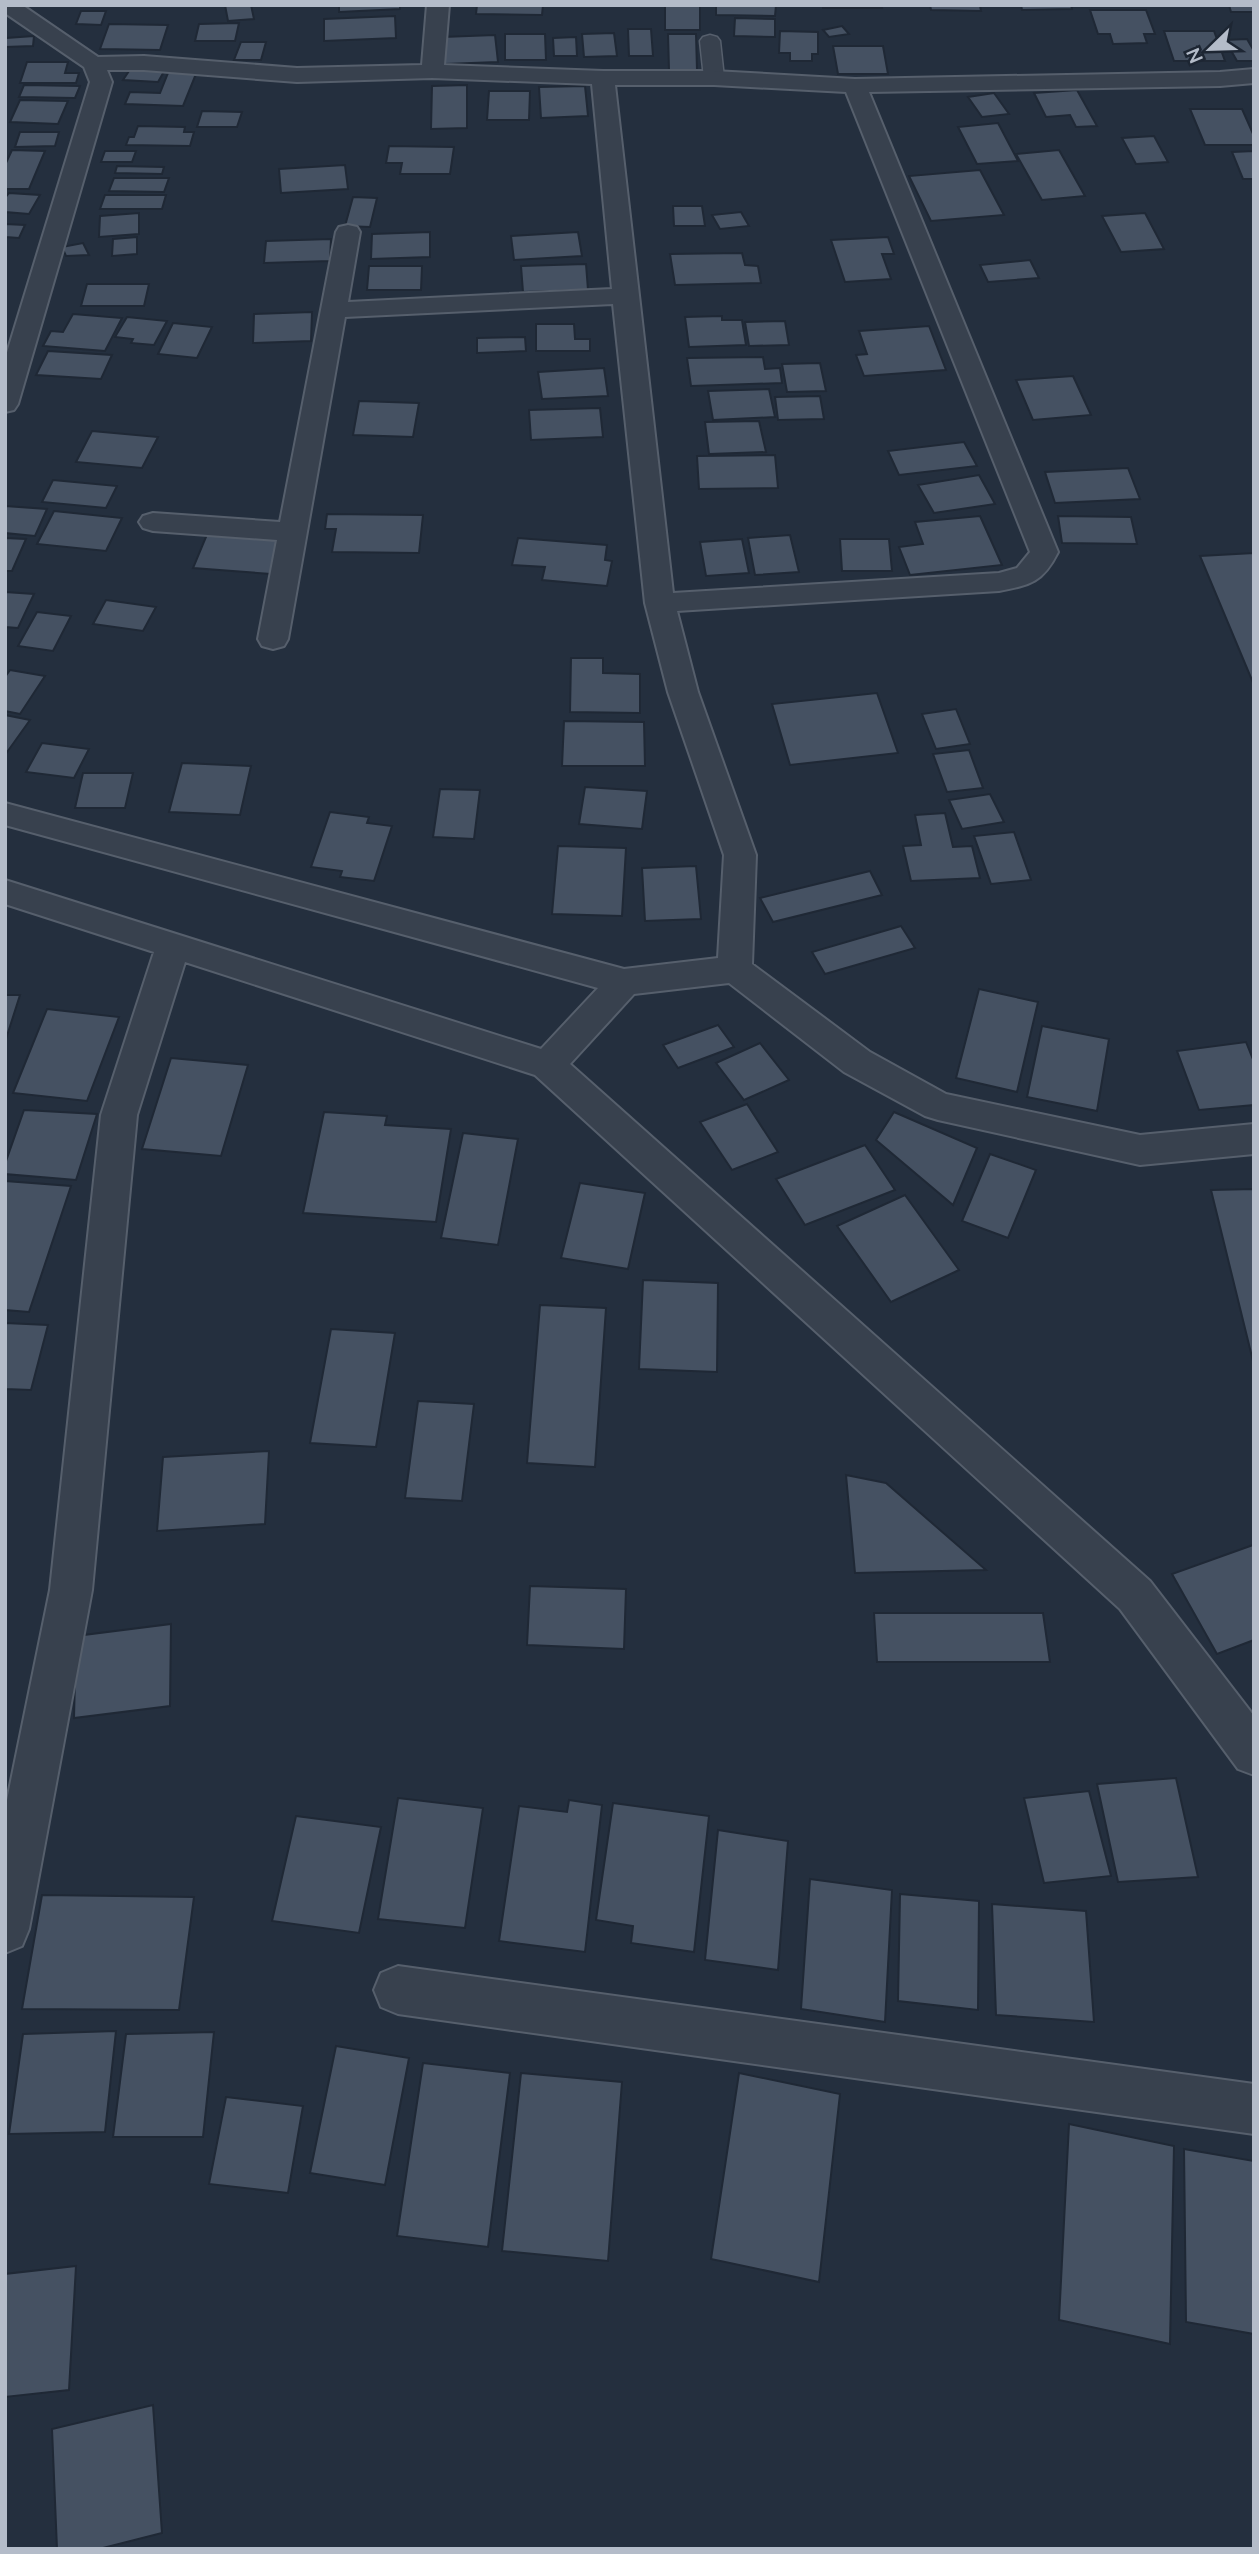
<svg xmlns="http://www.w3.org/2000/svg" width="1259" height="2554" font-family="'Nunito Sans',sans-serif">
	<rect width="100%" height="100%" fill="#242f3e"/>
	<!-- building -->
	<g fill="#455162" stroke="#1f2835" stroke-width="2">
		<polygon points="225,5 251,5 254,19 228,21"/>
		<polygon points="339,5 400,5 400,9 339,12"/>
		<polygon points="477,5 543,5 542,15 476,14"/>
		<rect x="665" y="5" width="35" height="25"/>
		<polygon points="716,5 776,5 775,16 716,15"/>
		<polygon points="823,5 881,5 882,8 823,8"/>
		<polygon points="930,5 980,5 981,11 931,10"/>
		<polygon points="1021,5 1071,5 1072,9 1022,10"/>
		<polygon points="1229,5 1254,5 1254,12 1231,12"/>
		<polygon points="1090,10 1146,10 1155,34 1144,34 1147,43 1113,44 1110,34 1098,34"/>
		<polygon points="81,11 106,11 101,25 76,24"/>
		<polygon points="395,16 396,38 324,41 324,19"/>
		<polygon points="735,18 775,19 775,37 734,36"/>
		<polygon points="239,23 235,41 195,41 199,24"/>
		<polygon points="109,24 168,25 160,50 100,49"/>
		<polygon points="842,26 849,34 829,37 823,30"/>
		<polygon points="628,29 651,29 653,56 629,56"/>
		<polygon points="780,31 818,32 818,54 812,54 812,61 790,61 790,53 779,53"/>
		<polygon points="1164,31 1214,31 1225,61 1174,61"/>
		<polygon points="614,33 617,56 584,57 582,34"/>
		<polygon points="505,34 545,34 546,60 505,60"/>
		<polygon points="668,34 696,34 697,70 669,70"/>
		<polygon points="495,35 498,62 445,64 442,37"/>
		<polygon points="34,36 33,46 5,47 6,38"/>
		<polygon points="576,37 577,56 554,56 553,38"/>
		<polygon points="1247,39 1254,51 1254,61 1237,61 1225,40"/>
		<polygon points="241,42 266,42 261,60 234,60"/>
		<polygon points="833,46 883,46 888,74 838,74"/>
		<polygon points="27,62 68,62 65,73 79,73 76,83 20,83"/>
		<polygon points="133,65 166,68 158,82 123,80"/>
		<polygon points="170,68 198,69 183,106 125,104 130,92 160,93"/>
		<polygon points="24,85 80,86 75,98 19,97"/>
		<polygon points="467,85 467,128 431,129 432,86"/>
		<polygon points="585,86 588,116 541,118 539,87"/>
		<polygon points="1077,90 1097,126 1076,127 1070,115 1046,117 1034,93"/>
		<polygon points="489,91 530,91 529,120 487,120"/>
		<polygon points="994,93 1009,114 982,117 968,97"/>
		<polygon points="20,100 68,101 58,124 10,122"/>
		<polygon points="1190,109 1242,109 1254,136 1254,145 1205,145"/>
		<polygon points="202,111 242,112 237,127 197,127"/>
		<polygon points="998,123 1018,161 977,164 958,127"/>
		<polygon points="138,126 185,127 184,132 194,132 190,146 126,145 129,137 134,137"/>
		<polygon points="20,132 59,132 55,146 15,147"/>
		<polygon points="1154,136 1168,162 1136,164 1122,138"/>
		<polygon points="389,146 454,147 450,174 400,174 402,163 386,163"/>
		<polygon points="12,150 45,151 29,189 5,189 5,165"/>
		<polygon points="1059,150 1085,196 1042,200 1016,154"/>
		<polygon points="105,151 136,151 132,162 101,162"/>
		<polygon points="1254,151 1254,179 1243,179 1232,152"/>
		<polygon points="345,165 348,189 281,193 279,169"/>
		<polygon points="117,166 164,167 162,174 115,173"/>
		<polygon points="980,170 1004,215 931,221 909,176"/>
		<polygon points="114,178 169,178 164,192 109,191"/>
		<polygon points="9,193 40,195 29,214 5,212 5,198"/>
		<polygon points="105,195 166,195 162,209 100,209"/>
		<polygon points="353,197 377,198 370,227 345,226"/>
		<polygon points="673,206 702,206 705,226 674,226"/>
		<polygon points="741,212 749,226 720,229 712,215"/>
		<polygon points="139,213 139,234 99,237 100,216"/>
		<polygon points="1145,213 1164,249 1121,252 1102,216"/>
		<polygon points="5,224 25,225 19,238 5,237"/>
		<polygon points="430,232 430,257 371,259 372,234"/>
		<polygon points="578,232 582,256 514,260 511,236"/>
		<polygon points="137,237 137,254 112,256 113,239"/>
		<polygon points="888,237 894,254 882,254 891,279 845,282 831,240"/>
		<polygon points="331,239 330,261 264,263 266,241"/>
		<polygon points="83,243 89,255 66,256 62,247"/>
		<polygon points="742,253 745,265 758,266 761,283 675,285 670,254"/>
		<polygon points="1030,260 1039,278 988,282 980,265"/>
		<polygon points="586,264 588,290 523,292 521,266"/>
		<polygon points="369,266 422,266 421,290 367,290"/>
		<polygon points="87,284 149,284 144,306 81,306"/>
		<polygon points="312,312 311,341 253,343 254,314"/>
		<polygon points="73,314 122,318 105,351 43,346 51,331 63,332"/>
		<polygon points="722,316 722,320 742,320 746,345 689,347 685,317"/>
		<polygon points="127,317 167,321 154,345 131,343 133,339 115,337"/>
		<polygon points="785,321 789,345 749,346 745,322"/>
		<polygon points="173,323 212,327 197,358 158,354"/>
		<polygon points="536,324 574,324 575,339 590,339 590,351 536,351"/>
		<polygon points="929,326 946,370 864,376 856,355 867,354 859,331"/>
		<polygon points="525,337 526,351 477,353 477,338"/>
		<polygon points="48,351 112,355 101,379 36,375"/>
		<polygon points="763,357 765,369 780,368 782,383 691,386 687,358"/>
		<polygon points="820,363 826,391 787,392 782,364"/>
		<polygon points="604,368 608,396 542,399 538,372"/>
		<polygon points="1073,376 1091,415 1033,420 1016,380"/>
		<polygon points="769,389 775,417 713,420 708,391"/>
		<polygon points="820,396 824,419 778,420 775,397"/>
		<polygon points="359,401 419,403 413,437 353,435"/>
		<polygon points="600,408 603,437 531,440 529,410"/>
		<polygon points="759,421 766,452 709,454 705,422"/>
		<polygon points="92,431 158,437 142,468 76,462"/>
		<polygon points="964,442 977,466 899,475 888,451"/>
		<polygon points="775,455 778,488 699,489 697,456"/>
		<polygon points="1128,468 1140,499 1055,503 1045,472"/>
		<polygon points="979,475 995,504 934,513 918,485"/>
		<polygon points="53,480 117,486 106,508 42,502"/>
		<polygon points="5,506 47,509 35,536 5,533"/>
		<polygon points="54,511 122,518 106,551 37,544"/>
		<polygon points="327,514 423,515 419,553 332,552 336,529 325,529"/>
		<polygon points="980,516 1002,565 910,575 899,547 923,544 915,522"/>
		<polygon points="1058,516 1131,517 1137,544 1062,543"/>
		<polygon points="208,532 284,538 271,574 193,568"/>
		<polygon points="790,535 799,572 755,575 748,538"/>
		<polygon points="5,538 26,539 12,571 5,571"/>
		<polygon points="518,538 607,545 605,560 612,561 607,586 542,580 545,567 512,565"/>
		<polygon points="742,539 749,573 706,576 700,542"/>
		<polygon points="840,539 889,539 892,571 842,571"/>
		<polygon points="1254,553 1254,685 1200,556"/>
		<polygon points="5,592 34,594 18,628 5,627"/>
		<polygon points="106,600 156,607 143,631 93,624"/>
		<polygon points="37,612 71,616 53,651 18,646"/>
		<polygon points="571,658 603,658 603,673 640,674 640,713 570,712"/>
		<polygon points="10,670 45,676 20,714 5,711 5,677"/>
		<polygon points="877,693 898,753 790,765 772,704"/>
		<polygon points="956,709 970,744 936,749 922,714"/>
		<polygon points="5,715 30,720 5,755"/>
		<polygon points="564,721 644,722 645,766 562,766"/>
		<polygon points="42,743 89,749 74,778 26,772"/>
		<polygon points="969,750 983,788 947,792 933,754"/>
		<polygon points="182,763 251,766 240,815 169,812"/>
		<polygon points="83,773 133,773 125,808 75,808"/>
		<polygon points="585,787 647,791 642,829 579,824"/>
		<polygon points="440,789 480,790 474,839 433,837"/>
		<polygon points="990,794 1004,822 962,829 949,800"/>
		<polygon points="330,812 369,817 367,823 392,826 374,881 340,877 342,871 311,867"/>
		<polygon points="945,813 953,847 972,846 980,878 911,881 903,846 921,845 915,815"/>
		<polygon points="1014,832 1031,880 991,884 974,836"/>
		<polygon points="558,846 626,848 622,916 552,914"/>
		<polygon points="696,866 701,919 645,921 642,868"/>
		<polygon points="870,871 882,895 773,922 760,898"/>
		<polygon points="901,926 915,948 825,974 812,952"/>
		<polygon points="979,989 1038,1002 1017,1092 956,1078"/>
		<polygon points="5,995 20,995 5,1042"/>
		<polygon points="47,1009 119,1017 87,1101 13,1093"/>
		<polygon points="718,1025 734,1047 678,1068 663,1045"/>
		<polygon points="1042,1026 1109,1039 1097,1111 1027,1097"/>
		<polygon points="1246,1042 1254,1062 1254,1105 1199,1110 1177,1051"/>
		<polygon points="760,1043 789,1080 744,1100 716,1063"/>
		<polygon points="171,1058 248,1065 221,1156 142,1149"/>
		<polygon points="747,1104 778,1152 732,1170 700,1122"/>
		<polygon points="24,1110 97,1114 76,1180 5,1174 5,1164"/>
		<polygon points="324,1112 387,1116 385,1125 451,1129 436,1222 303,1213"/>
		<polygon points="894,1112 977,1148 953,1205 876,1140"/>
		<polygon points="463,1133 518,1139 498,1245 441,1238"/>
		<polygon points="865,1145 895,1190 805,1225 776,1179"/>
		<polygon points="990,1154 1036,1170 1008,1238 962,1221"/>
		<polygon points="5,1181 71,1186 29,1312 5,1310"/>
		<polygon points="580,1183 645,1193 628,1269 561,1258"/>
		<polygon points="1254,1189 1254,1365 1211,1190"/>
		<polygon points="905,1195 959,1270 891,1302 837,1226"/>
		<polygon points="643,1280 718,1283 717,1372 639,1369"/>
		<polygon points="540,1305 606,1308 595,1467 527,1463"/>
		<polygon points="5,1323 48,1325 31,1390 5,1389"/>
		<polygon points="331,1329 395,1333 376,1447 310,1443"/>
		<polygon points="418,1401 474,1404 462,1501 405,1498"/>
		<polygon points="269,1451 265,1524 157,1531 163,1457"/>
		<polygon points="846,1475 886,1483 986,1570 855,1573"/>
		<polygon points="1253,1545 1254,1640 1217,1654 1172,1574"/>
		<polygon points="530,1586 626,1589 624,1649 527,1645"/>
		<polygon points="874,1613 1043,1613 1050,1662 877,1662"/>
		<polygon points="171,1624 170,1706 74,1718 76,1636"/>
		<polygon points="1176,1778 1198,1877 1118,1882 1097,1784"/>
		<polygon points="1089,1791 1111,1876 1044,1883 1024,1798"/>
		<polygon points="398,1798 483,1808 465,1928 378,1919"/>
		<polygon points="569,1800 602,1805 585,1952 499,1941 519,1806 567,1812"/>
		<polygon points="613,1803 709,1816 694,1952 631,1943 633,1926 596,1920"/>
		<polygon points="296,1816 381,1827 359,1933 272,1921"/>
		<polygon points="718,1830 788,1841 778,1970 705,1960"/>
		<polygon points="810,1879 892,1890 885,2022 801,2009"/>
		<polygon points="900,1894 979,1901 978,2010 898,2001"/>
		<polygon points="42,1895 194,1897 179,2010 22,2009"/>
		<polygon points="992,1904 1086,1911 1094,2022 996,2015"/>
		<polygon points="116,2031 105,2132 9,2134 23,2034"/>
		<polygon points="214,2032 203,2137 113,2137 126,2034"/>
		<polygon points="336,2046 409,2058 385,2185 310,2173"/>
		<polygon points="423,2063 510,2073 488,2247 397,2236"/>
		<polygon points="521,2073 622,2082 608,2261 502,2251"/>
		<polygon points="739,2073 840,2094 819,2282 711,2259"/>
		<polygon points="226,2097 303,2106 288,2193 209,2184"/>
		<polygon points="1069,2124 1174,2146 1170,2344 1059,2320"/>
		<polygon points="1184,2149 1254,2161 1254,2334 1186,2322"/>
		<polygon points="76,2266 69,2390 5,2397 5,2274"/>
		<polygon points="153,2405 162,2533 99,2549 57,2549 52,2429"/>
	</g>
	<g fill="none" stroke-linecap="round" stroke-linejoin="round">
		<!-- lane casing -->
		<g stroke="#565f6c" stroke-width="3">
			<polygon id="lane" points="710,35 717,37 720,41 724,78 721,82 707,82 704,78 700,41 703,37"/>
		</g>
		<!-- street casing -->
		<g stroke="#565f6c" stroke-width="4">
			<g id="street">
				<path d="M5 5H22L98 57 144 56 297 68 422 65 427 5H449L444 65 603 71H714L855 79 1220 72 1254 69V83L1220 86 869 92 1058 552C1043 582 1031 585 999 591L677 611 698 692 756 855 752 964 870 1052 946 1094 1140 1135 1254 1124V1154L1140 1165 938 1120 925 1116 844 1072 729 983 634 994 570 1064 1150 1581 1254 1716V1775L1238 1769 1120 1609 535 1075 185 962 137 1115 92 1590 29 1929 22 1946 5 1953V1810L50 1590 101 1115 154 952 5 904V880L541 1049 598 988 5 825V803L624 969 718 958 724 855 668 692 645 603 613 304 345 317 288 639 284 646 273 649 262 646 258 639 277 540 153 531 143 528 139 522 143 516 153 513 280 522 336 232 339 227 348 225 357 227 360 232 348 302 612 289 592 84 432 78 297 82 144 70H107L112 82 18 404 14 410 5 412V359L90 82 84 67 5 13ZM615 85H714L846 92 1030 552 1017 568 999 573 673 593Z"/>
				<polygon points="398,1966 1254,2084 1254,2134 398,2014 381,2007 374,1990 381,1973"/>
			</g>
		</g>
		<!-- lane -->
		<use href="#lane" fill="#38414e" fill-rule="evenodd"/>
		<!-- street -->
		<use href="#street" fill="#38414e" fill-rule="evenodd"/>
	</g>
	<!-- border -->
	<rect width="1259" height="2554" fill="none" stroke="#b4bcc9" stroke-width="14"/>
	<!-- north arrow -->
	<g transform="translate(1210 49) rotate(247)" stroke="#1d2633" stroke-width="5" paint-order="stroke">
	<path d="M0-5L12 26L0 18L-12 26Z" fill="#b4bcc9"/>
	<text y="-10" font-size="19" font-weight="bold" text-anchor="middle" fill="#b4bcc9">N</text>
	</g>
</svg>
